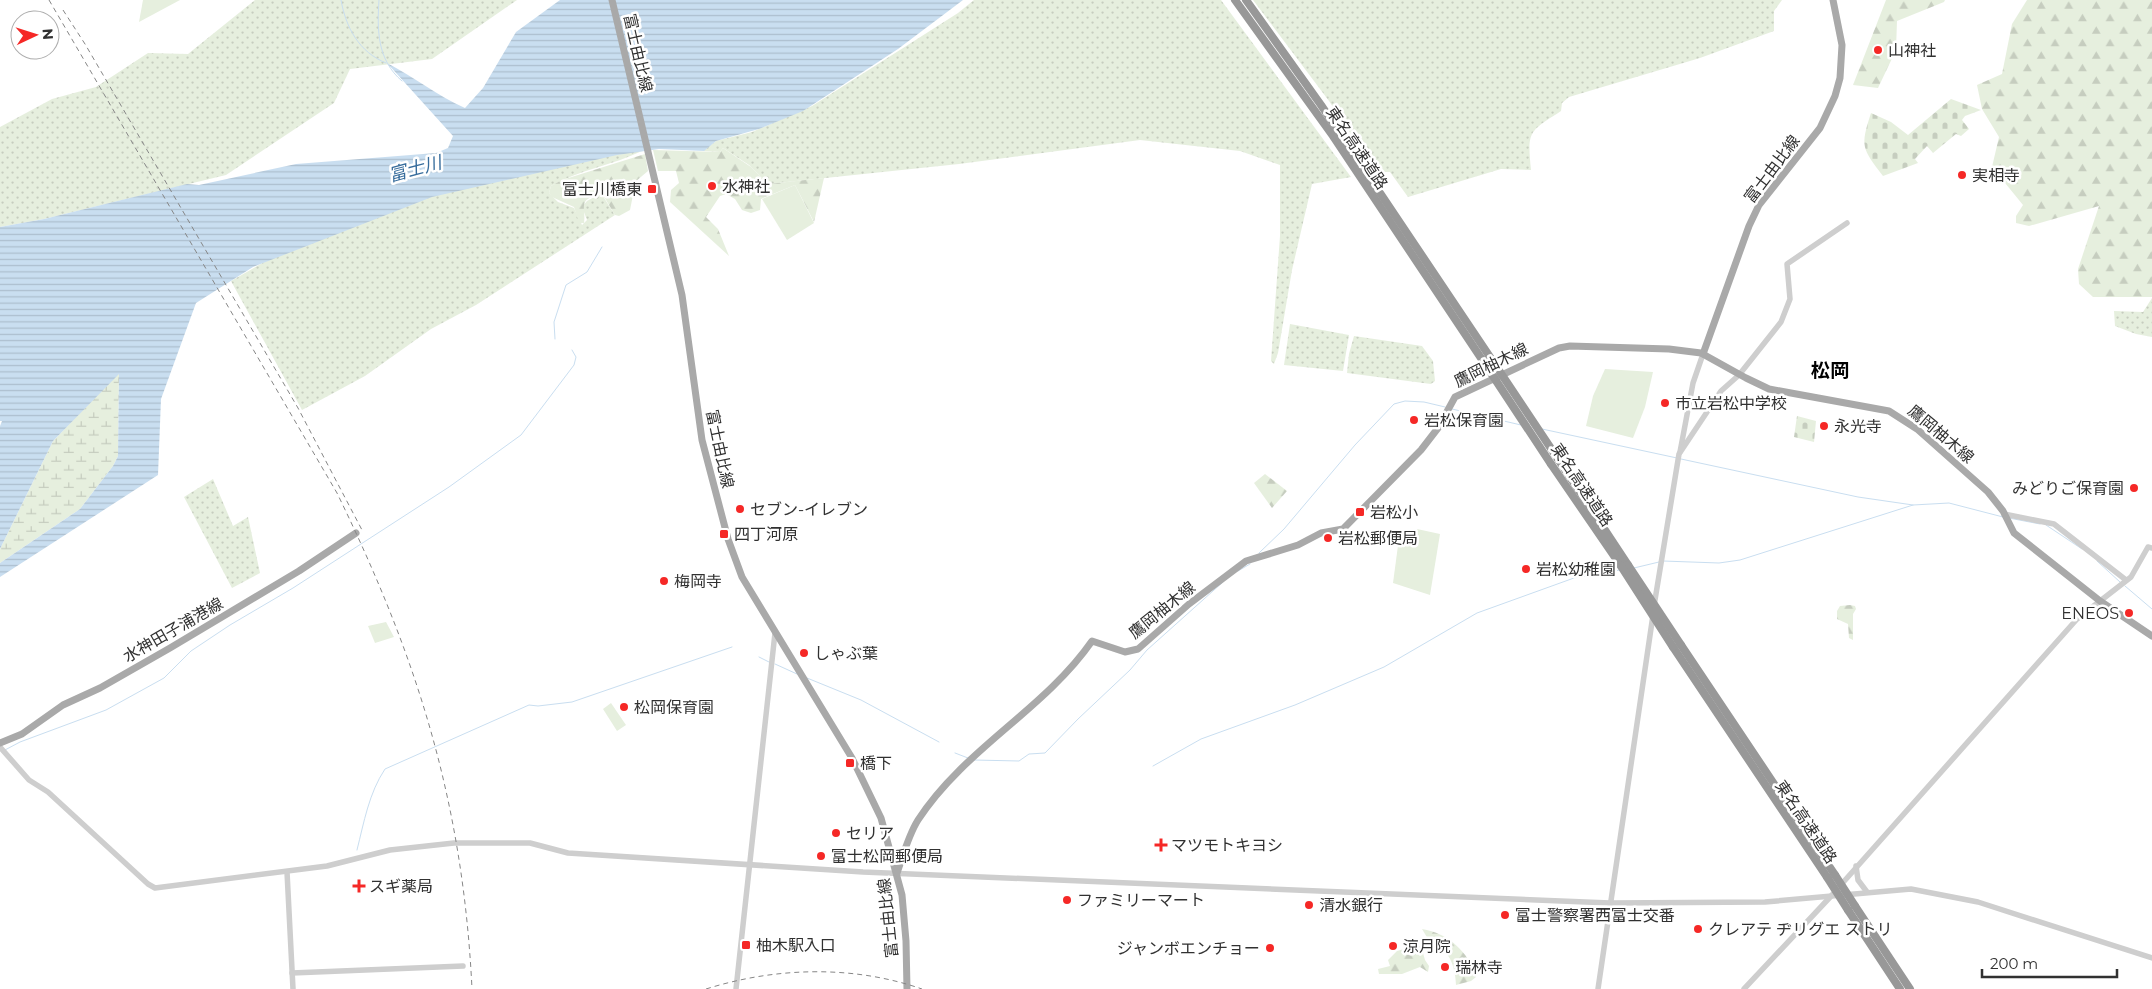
<svg xmlns="http://www.w3.org/2000/svg" width="2152" height="989" font-family="Montserrat,'Noto Sans JP',sans-serif">
	<defs>
		<pattern id="grass-dots" width="8" height="8" patternUnits="userSpaceOnUse" patternTransform="scale(1.25)"><rect width="8" height="8" fill="#e6efde"/><path d="M2 2h.1M6 6h.1" fill="none" stroke="#c6cdbf" stroke-width="1.8" stroke-linecap="round"/></pattern>
		<pattern id="forest-firs" width="22" height="20" patternUnits="userSpaceOnUse" patternTransform="scale(1.25)"><rect width="22" height="20" fill="#e6efde"/><path d="M5 1l3.5 6h-7zM16 11l3.5 6h-7z" fill="#c6cdbf"/></pattern>
		<pattern id="wetland-marsh" width="20" height="14" patternUnits="userSpaceOnUse" patternTransform="scale(1.25)"><rect width="20" height="14" fill="#e6efde"/><path d="M1 5h8M5 5V1M11 12h8M15 12V8" fill="none" stroke="#c6cdbf"/></pattern>
		<pattern id="cemetery-stones" width="16" height="16" patternUnits="userSpaceOnUse" patternTransform="scale(1.25)"><rect width="16" height="16" fill="#e6efde"/><path d="M2 7V4a2 2 0 0 1 4 0v3zM10 15v-3a2 2 0 0 1 4 0v3z" fill="#c6cdbf"/></pattern>
		<pattern id="water-rules" width="6" height="5" patternUnits="userSpaceOnUse" patternTransform="scale(1.25)"><rect width="6" height="5" fill="#c9def0"/><path d="M0 2.5h6" fill="none" stroke="#adbfce"/></pattern>
	</defs>
	<rect width="100%" height="100%" fill="#fff"/>
	<!-- grass -->
	<g fill="url(#grass-dots)">
		<polygon points="255,0 517,0 432,59 350,69 334,103 226,175 44,219 0,227 0,127 52,99 96,87 148,53 188,54"/>
		<polygon points="974,0 1221,0 1351,177 1312,184 1292,270 1278,353 1274,364 1271,361 1280,236 1280,165 1240,151 1140,140 959,164 768,184 749,165 723,148 720,152 703,151 716,141 752,132 812,106 958,13"/>
		<path d="M1253 0H1782L1774 11V31L1700 58 1569 97 1562 103 1561 111C1529 132 1527 130 1531 170L1501 169 1408 197 1390 172H1376L1329 101Z"/>
		<path d="M642 151C613 165 579 170 551 186L549 193 558 202 574 208 582 225 587 220 582 207 587 201 601 193 615 215 476 305 431 329 365 376 302 410 231 281 294 245 384 212 540 162Z"/>
		<polygon points="2152,298 2152,337 2136,334 2115,326 2114,311 2143,312"/>
		<polygon points="1290,324 1349,335 1343,371 1284,365"/>
		<polygon points="1354,336 1422,346 1433,361 1435,381 1431,384 1347,373 1349,354"/>
		<polygon points="213,479 233,526 248,517 260,573 232,588 184,497"/>
	</g>
	<!-- forest -->
	<g fill="url(#forest-firs)">
		<polygon points="1886,0 1945,0 1944,2 1897,21 1896,50 1878,88 1853,85"/>
		<polygon points="2027,0 2152,0 2152,297 2093,297 2079,284 2078,269 2099,206 2029,226 2016,223 2016,216 2023,205 1992,167 1999,137 1982,109 1977,85 2002,74 2012,24"/>
		<polygon points="723,148 751,167 768,184 824,178 814,222 795,185 761,199 760,210 751,213 742,210 735,199 726,194 720,196 706,217 718,229 729,256 670,202 671,190 679,183 676,171 658,171 653,150 720,152"/>
		<path d="M645 154 648 171 629 187 633 195 630 210 619 216 615 215 603 195C575 197 587 210 584 223H579L574 207 552 197 549 193 551 186 562 180Z"/>
		<polygon points="1265,474 1287,491 1272,508 1254,483"/>
		<polygon points="1850,605 1855,606 1856,609 1853,614 1853,640 1849,638 1848,624 1837,619 1837,611 1840,606"/>
		<path d="M1422 929C1448 933 1469 952 1476 977L1471 981 1456 985C1455 968 1452 957 1439 945L1431 944Z"/>
		<polygon points="1414,946 1421,946 1425,960 1429,966 1428,972 1420,967 1402,974 1379,974 1378,969 1390,966 1388,960 1397,951"/>
	</g>
	<!-- wetland -->
	<polygon fill="url(#wetland-marsh)" points="119,373 118,456 113,466 80,509 0,563 0,549 53,441"/>
	<!-- cemetery -->
	<g fill="url(#cemetery-stones)">
		<path d="M1951 99 1981 110 1965 116 1962 120 1969 129 1961 136 1956 134 1933 153 1927 146 1915 159 1918 163 1883 176C1862 148 1860 147 1871 113L1891 122 1908 135Z"/>
		<polygon points="1797,416 1816,421 1814,442 1794,437"/>
	</g>
	<!-- park -->
	<g fill="#e6efde">
		<polygon points="143,0 180,0 139,22"/>
		<polygon points="795,185 814,223 787,240 762,199"/>
		<polygon points="1605,369 1653,372 1645,407 1633,438 1586,426 1593,396"/>
		<polygon points="1417,529 1440,534 1430,595 1393,583 1399,538"/>
		<polygon points="386,622 394,637 375,643 368,626"/>
		<polygon points="611,703 626,725 617,731 603,709"/>
	</g>
	<!-- water -->
	<path fill="url(#water-rules)" d="M560 0H963L898 49 803 111 759 129 716 141 704 151 659 149 617 155 432 197 253 267 196 303 161 399 158 475 0 577V563L80 509 113 466 118 456 119 374 53 441 0 549V426L2 421H0V227L44 219 187 184 199 185 296 164 436 153 448 148 453 136 387 63C414 77 438 96 465 108L483 88 516 32Z"/>
	<g fill="none" stroke-linecap="round" stroke-linejoin="round">
		<!-- stream -->
		<g stroke="#c9def0" stroke-width="1">
			<path d="M341 0C346 28 359 52 386 63"/>
			<path d="M379 0C377 30 377 60 402 81"/>
			<polyline points="555,339 554,322 566,285 587,272 602,247"/>
			<polyline points="1452,409 1521,425"/>
			<polyline points="1542,429 1677,458"/>
			<polyline points="1681,459 1858,497 1913,505"/>
			<polyline points="2009,518 2040,524"/>
			<polyline points="2046,525 2082,549"/>
			<polyline points="1259,553 1284,529 1355,445 1394,404 1405,401 1424,402 1445,407"/>
			<polyline points="1663,561 1719,563 1740,560 1913,505 1949,503 2003,517"/>
			<polyline points="2097,561 2120,582"/>
			<polyline points="1634,568 1659,562"/>
			<polyline points="1238,571 1250,564"/>
			<polyline points="2125,586 2152,609"/>
			<polyline points="759,657 769,662"/>
			<polyline points="775,664 797,674"/>
			<polyline points="807,678 861,700 939,742"/>
			<polyline points="5,750 20,742 106,710 164,678 191,651 230,625 293,588 449,487 521,435 574,365 576,357 572,350"/>
			<polyline points="955,753 968,758"/>
			<polyline points="974,760 1019,761 1029,754 1045,753 1078,719 1130,670 1147,650 1223,582"/>
			<polyline points="1153,766 1201,739 1295,705 1384,667 1477,613 1574,578 1620,570"/>
			<path d="M357 850C364 822 369 793 385 769L529 705 538 706 572 702 732 647"/>
		</g>
		<!-- minor -->
		<g stroke="#cecece" stroke-width="5.5">
			<polyline points="1680,452 1693,383 1703,354"/>
			<polyline points="2004,514 2054,524 2126,580"/>
			<polyline points="1654,606 1679,454 1721,391 1739,375 1781,322 1790,299 1787,264 1847,223"/>
			<polyline points="0,747 29,780 48,792 148,884 155,888 327,866 390,850 454,843 530,843 568,853 863,872 1610,903 1765,902 1911,889 1978,902 2152,958"/>
			<polyline points="1856,866 1858,880 1867,892"/>
			<polyline points="287,872 293,989"/>
			<polyline points="1839,887 2077,619 2131,577 2148,547 2152,548"/>
			<polyline points="292,973 463,966"/>
			<polyline points="736,989 775,633"/>
			<polyline points="1598,989 1653,615"/>
			<polyline points="1744,989 1833,894"/>
		</g>
		<!-- major -->
		<g stroke="#a9a9a9" stroke-width="7">
			<polyline points="612,0 682,295 702,440 728,539 742,577 852,758 881,818 902,895 906,941 907,989"/>
			<polyline points="1703,354 1749,226 1759,205 1820,128 1835,96 1840,78 1842,45 1833,0"/>
			<polyline points="0,743 22,734 63,705 100,688 170,648 299,571 356,533"/>
			<path d="M897 873C903 856 908 836 918 820 964 749 1044 710 1092 641L1125 652 1138 649 1189 604 1246 561 1298 545 1321 533 1343 529 1421 450 1438 428 1455 397 1559 348 1570 346 1669 349 1701 353 1746 378 1769 389 1889 411 1917 429 1988 492 2003 511 2014 533 2100 601 2152 636"/>
		</g>
		<!-- highway -->
		<g stroke="#989898" stroke-width="8">
			<polyline points="1235,0 1333,136 1485,364"/>
			<polyline points="1246,0 1321,105 1496,366"/>
			<polyline points="1558,459 1628,565"/>
			<polyline points="1551,464 1621,566"/>
			<polyline points="1681,645 1835,875"/>
			<polyline points="1673,647 1827,877"/>
			<polyline points="1855,906 1910,989"/>
			<polyline points="1848,910 1900,989"/>
		</g>
		<!-- rail -->
		<g stroke="#868686" stroke-width="1" stroke-dasharray="5 4" stroke-linecap="butt">
			<path d="M49 0 337 493C418 659 463 803 472 989"/>
			<polyline points="63,10 85,44 298,408 362,530"/>
			<path d="M706 989C776 967 853 965 922 989"/>
		</g>
		<!-- highway-bridge -->
		<g stroke="#989898" stroke-width="8">
			<polyline points="1485,364 1551,464"/>
			<polyline points="1496,366 1558,459"/>
			<polyline points="1628,565 1681,645"/>
			<polyline points="1621,566 1673,647"/>
			<polyline points="1835,875 1855,906"/>
			<polyline points="1827,877 1848,910"/>
		</g>
	</g>
	<!-- markers -->
	<g fill="#f52826" stroke="#fff" stroke-width="2">
		<circle cx="1878" cy="50" r="5"/>
		<circle cx="1962" cy="175" r="5"/>
		<circle cx="712" cy="186" r="5"/>
		<rect x="647" y="184" width="10" height="10" rx="2.5"/>
		<circle cx="1665" cy="403" r="5"/>
		<circle cx="1414" cy="420" r="5"/>
		<circle cx="1824" cy="426" r="5"/>
		<circle cx="2134" cy="488" r="5"/>
		<circle cx="740" cy="509" r="5"/>
		<rect x="1355" y="507" width="10" height="10" rx="2.5"/>
		<rect x="719" y="529" width="10" height="10" rx="2.5"/>
		<circle cx="1328" cy="538" r="5"/>
		<circle cx="1526" cy="569" r="5"/>
		<circle cx="664" cy="581" r="5"/>
		<circle cx="2129" cy="613" r="5"/>
		<circle cx="804" cy="653" r="5"/>
		<circle cx="624" cy="707" r="5"/>
		<rect x="845" y="758" width="10" height="10" rx="2.5"/>
		<circle cx="836" cy="833" r="5"/>
		<path d="M1158.5 837.5h5v5h5v5h-5v5h-5v-5h-5v-5h5z"/>
		<circle cx="821" cy="856" r="5"/>
		<path d="M356.5 878.5h5v5h5v5h-5v5h-5v-5h-5v-5h5z"/>
		<circle cx="1067" cy="900" r="5"/>
		<circle cx="1309" cy="905" r="5"/>
		<circle cx="1505" cy="915" r="5"/>
		<circle cx="1698" cy="929" r="5"/>
		<rect x="741" y="940" width="10" height="10" rx="2.5"/>
		<circle cx="1393" cy="946" r="5"/>
		<circle cx="1270" cy="948" r="5"/>
		<circle cx="1445" cy="967" r="5"/>
	</g>
	<g text-anchor="middle" dominant-baseline="central" stroke-width="5" stroke-linejoin="round" paint-order="stroke">
		<!-- poi labels -->
		<g font-size="16" fill="#313131" stroke="#fff" text-anchor="start">
			<text x="1888" y="50">山神社</text>
			<text x="1972" y="175">実相寺</text>
			<text x="722" y="186">水神社</text>
			<text x="642" y="189" text-anchor="end">富士川橋東</text>
			<text x="1675" y="403">市立岩松中学校</text>
			<text x="1424" y="420">岩松保育園</text>
			<text x="1834" y="426">永光寺</text>
			<text x="2124" y="488" text-anchor="end">みどりご保育園</text>
			<text x="750" y="509">セブン-イレブン</text>
			<text x="1370" y="512">岩松小</text>
			<text x="734" y="534">四丁河原</text>
			<text x="1338" y="538">岩松郵便局</text>
			<text x="1536" y="569">岩松幼稚園</text>
			<text x="674" y="581">梅岡寺</text>
			<text x="2119" y="613" text-anchor="end">ENEOS</text>
			<text x="814" y="653">しゃぶ葉</text>
			<text x="634" y="707">松岡保育園</text>
			<text x="860" y="763">橋下</text>
			<text x="846" y="833">セリア</text>
			<text x="1171" y="845">マツモトキヨシ</text>
			<text x="831" y="856">富士松岡郵便局</text>
			<text x="369" y="886">スギ薬局</text>
			<text x="1077" y="900">ファミリーマート</text>
			<text x="1319" y="905">清水銀行</text>
			<text x="1515" y="915">富士警察署西富士交番</text>
			<text x="1708" y="929">クレアテ ヂリグエ ストリ</text>
			<text x="756" y="945">柚木駅入口</text>
			<text x="1403" y="946">涼月院</text>
			<text x="1260" y="948" text-anchor="end">ジャンボエンチョー</text>
			<text x="1455" y="967">瑞林寺</text>
		</g>
		<!-- street labels -->
		<g font-size="16" fill="#313131" stroke="#fff">
			<text transform="translate(638 53) rotate(77)">富士由比線</text>
			<text transform="translate(1357 148) rotate(56)">東名高速道路</text>
			<text transform="translate(1772 169) rotate(-53)">富士由比線</text>
			<text transform="translate(1491 365) rotate(-26)">鷹岡柚木線</text>
			<text transform="translate(1941 434) rotate(40)">鷹岡柚木線</text>
			<text transform="translate(720 449) rotate(78)">富士由比線</text>
			<text transform="translate(1582 485) rotate(56)">東名高速道路</text>
			<text transform="translate(1162 610) rotate(-39)">鷹岡柚木線</text>
			<text transform="translate(173 630) rotate(-30)">水神田子浦港線</text>
			<text transform="translate(1806 822) rotate(56)">東名高速道路</text>
			<text transform="translate(888 918) rotate(-96)">富士由比線</text>
		</g>
		<!-- water labels -->
		<g font-size="18" font-style="italic" fill="#366c9c" stroke="#fff">
			<text transform="translate(415 169) rotate(-15)">富士川</text>
		</g>
		<!-- quarter labels -->
		<g font-size="19" font-weight="bold" fill="#000" stroke="#fff">
			<text x="1830" y="370">松岡</text>
		</g>
	</g>
	<!-- north arrow -->
	<g transform="translate(35 35) rotate(86)"><circle r="24" fill="#ffffff" stroke="#adadad"/>
	<path d="M0-4L9 19L0 12L-9 19Z" fill="#f52826"/>
	<text y="-8" font-size="14" font-weight="bold" text-anchor="middle" fill="#313131">N</text>
	</g>
	<!-- scale -->
	<path d="M1982 969v8h135v-8" fill="none" stroke="#313131" stroke-width="2.5"/>
	<text x="1990" y="969" font-size="15" fill="#313131" stroke="#ffffff" stroke-width="4" paint-order="stroke">200 m</text>
</svg>
